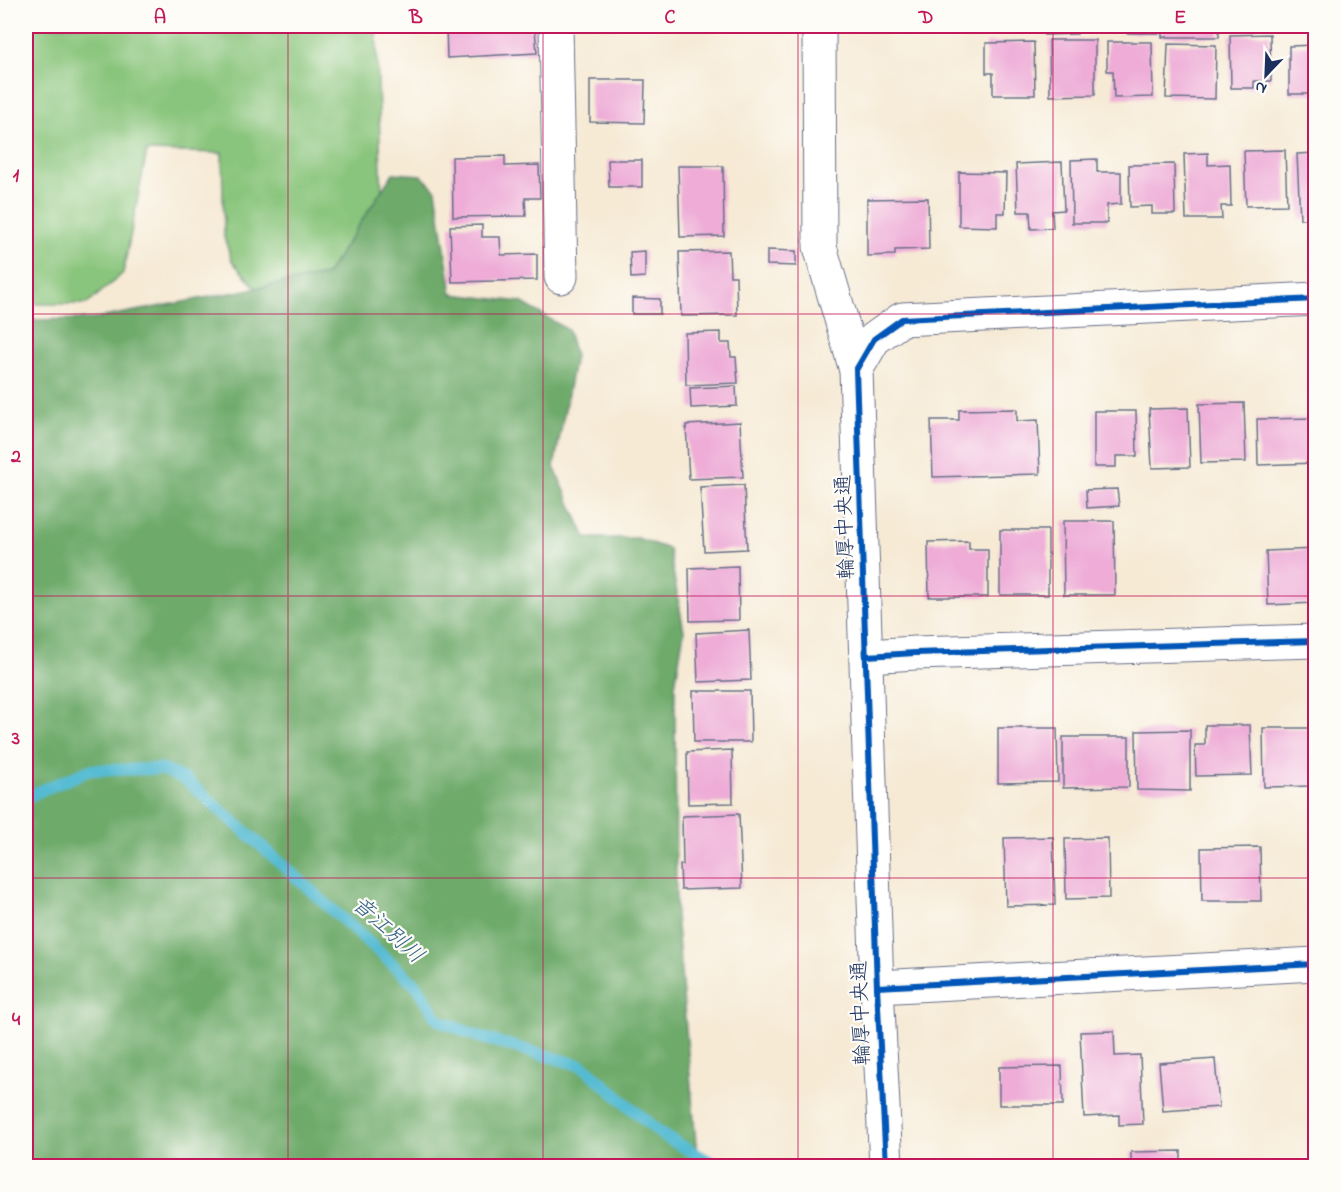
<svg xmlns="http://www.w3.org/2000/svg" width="1341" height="1192" font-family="'Indie Flower','Klee One',sans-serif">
	<rect width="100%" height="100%" fill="#fdfcf7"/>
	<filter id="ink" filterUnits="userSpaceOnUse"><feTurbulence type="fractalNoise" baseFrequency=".0167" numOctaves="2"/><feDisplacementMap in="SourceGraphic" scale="12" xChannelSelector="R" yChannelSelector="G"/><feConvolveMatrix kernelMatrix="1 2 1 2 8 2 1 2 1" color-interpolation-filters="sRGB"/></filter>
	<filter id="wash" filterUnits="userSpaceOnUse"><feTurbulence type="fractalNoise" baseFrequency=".008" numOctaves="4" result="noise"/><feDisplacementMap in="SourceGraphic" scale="24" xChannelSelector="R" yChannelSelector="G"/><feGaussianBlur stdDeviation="1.35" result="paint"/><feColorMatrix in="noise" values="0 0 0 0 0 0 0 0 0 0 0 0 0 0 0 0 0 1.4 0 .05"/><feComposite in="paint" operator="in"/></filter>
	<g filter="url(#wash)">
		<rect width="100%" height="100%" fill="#f6ead5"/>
		<!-- green -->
		<polygon fill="#89c57b" stroke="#527a6c" stroke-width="1.5" points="26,26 376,26 382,200 326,275 256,288 232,261 224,237 222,153 147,151 123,273 87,304 36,304 26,298"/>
		<!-- forest -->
		<polygon fill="#6eaa6b" stroke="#446c64" stroke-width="1.5" points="393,173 421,175 436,190 452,294 521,302 568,330 575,356 554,467 586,538 637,538 669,549 684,631 675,686 676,915 698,1166 26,1166 26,320 93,319 326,275"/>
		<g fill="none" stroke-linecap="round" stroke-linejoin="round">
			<!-- stream -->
			<polyline stroke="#55bbd3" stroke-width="12" points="26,800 28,797 40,791 90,770 162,769 186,780 257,842 418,987 438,1020 479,1037 583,1066 662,1135 718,1166"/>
		</g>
		<g id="blocks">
			<!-- building -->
			<g fill="#eeacd7">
				<polygon points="446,26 510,26 511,28 535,28 537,53 447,58"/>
				<polygon points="1044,26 1077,26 1077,34 1044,35"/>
				<rect x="1126" y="26" width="33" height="7"/>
				<rect x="1162" y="26" width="57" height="11"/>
				<polygon points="1270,34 1271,81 1254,81 1254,88 1231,88 1230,35"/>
				<polygon points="1049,40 1095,40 1095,95 1050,96"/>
				<polygon points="1034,42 1035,95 993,95 993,73 986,73 986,43"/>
				<polygon points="1107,42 1152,42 1153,97 1114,98 1113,71 1107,71"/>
				<polygon points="1168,44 1216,45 1215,99 1166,98"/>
				<polygon points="1316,45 1316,94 1289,94 1289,46"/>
				<polygon points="590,80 645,80 644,123 590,122"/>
				<polygon points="1285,150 1287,205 1246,206 1244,151"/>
				<polygon points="1208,153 1208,165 1230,164 1231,206 1221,206 1222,219 1186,219 1184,154"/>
				<polygon points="1316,153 1316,219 1300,219 1297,154"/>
				<polygon points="505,156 505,166 539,165 540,198 525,198 526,216 453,217 452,157"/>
				<polygon points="1097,159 1097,172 1121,172 1121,204 1107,205 1107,223 1072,223 1071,160"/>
				<polygon points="608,160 642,160 642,187 609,187"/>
				<polygon points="1062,162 1064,210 1052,211 1053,228 1031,229 1030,212 1018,212 1016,164"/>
				<polygon points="1174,164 1175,214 1152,214 1152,206 1130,207 1129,165"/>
				<polygon points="678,166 723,166 724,236 680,237"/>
				<polygon points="959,172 1006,173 1005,213 997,213 997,227 959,226"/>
				<polygon points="928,198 929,249 895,250 895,255 867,256 867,199"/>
				<polygon points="482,225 482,237 500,237 501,255 537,254 537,280 452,282 450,226"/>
				<polygon points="767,250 796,251 796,266 767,265"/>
				<polygon points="645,251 645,277 631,278 630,252"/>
				<polygon points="729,251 730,276 736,276 737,315 681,316 679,252"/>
				<polygon points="632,298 660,299 660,314 632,314"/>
				<polygon points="721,332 721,343 730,343 731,357 736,357 738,383 686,385 685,333"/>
				<polygon points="736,386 737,406 691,408 690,388"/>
				<polygon points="1244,403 1246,462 1201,463 1199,404"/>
				<polygon points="1188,408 1190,467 1152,468 1149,409"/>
				<polygon points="1017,409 1017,421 1038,420 1040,474 933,477 931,420 959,420 959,410"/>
				<polygon points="1094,411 1136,411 1137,456 1116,456 1116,467 1094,467"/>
				<polygon points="1316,418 1316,463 1258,465 1257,419"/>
				<polygon points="740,422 743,477 689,479 686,425"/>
				<polygon points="744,485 747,549 704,551 700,487"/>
				<polygon points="1117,489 1119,506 1087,508 1086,490"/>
				<polygon points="1063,521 1114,521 1115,595 1064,595"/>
				<rect x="1000" y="530" width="48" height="65"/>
				<polygon points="969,541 969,549 988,549 988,597 929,597 928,542"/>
				<polygon points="1316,549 1316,603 1268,605 1266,551"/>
				<polygon points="738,566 739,620 690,621 689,568"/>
				<polygon points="749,630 751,680 698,682 696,633"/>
				<polygon points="693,691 750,691 751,742 694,742"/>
				<polygon points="1205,725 1250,725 1252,775 1196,776 1195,745 1205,745"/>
				<polygon points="998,728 1057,728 1058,782 998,783"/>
				<polygon points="1263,728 1316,728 1316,786 1264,787"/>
				<polygon points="1190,730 1190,791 1137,790 1136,731"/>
				<polygon points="1063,737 1129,737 1129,787 1063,788"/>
				<polygon points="732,750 733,803 688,804 687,752"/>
				<polygon points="739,814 742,888 681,890 680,865 683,865 682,816"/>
				<polygon points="1053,837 1055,905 1006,906 1004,838"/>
				<polygon points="1108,838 1109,898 1066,899 1065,839"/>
				<polygon points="1260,847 1261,901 1202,901 1201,848"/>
				<polygon points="1114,1031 1115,1056 1140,1055 1143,1124 1119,1125 1119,1115 1084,1117 1080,1032"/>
				<polygon points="1215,1059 1219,1107 1163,1111 1159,1063"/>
				<polygon points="1062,1066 1063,1105 999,1105 999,1067"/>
				<polygon points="1181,1151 1181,1166 1131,1166 1131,1152"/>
				<rect x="987" y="1162" width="52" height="4"/>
			</g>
		</g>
	</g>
	<g filter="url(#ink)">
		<use href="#blocks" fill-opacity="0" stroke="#687088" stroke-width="1.5"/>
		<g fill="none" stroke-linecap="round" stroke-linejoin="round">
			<!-- minor casing -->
			<g stroke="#687088" stroke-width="35">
				<g id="minor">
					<polyline points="556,26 561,277"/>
					<polyline points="819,26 820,247 856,370"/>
					<polyline points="867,656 915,653 1316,641"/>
					<polyline points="877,987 1316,964"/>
				</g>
			</g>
			<!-- tertiary casing -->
			<g stroke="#687088" stroke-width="35">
				<polyline id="tertiary" points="886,1166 877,987 856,370 874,339 902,319 1316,299"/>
			</g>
			<!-- minor -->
			<use href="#minor" stroke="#fff" stroke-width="33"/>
			<!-- tertiary -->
			<use href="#tertiary" stroke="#fff" stroke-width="33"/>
			<!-- cycleway casing -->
			<g stroke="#fdfcf7" stroke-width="10">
				<g id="cycleway">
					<polyline points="867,656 915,653 1316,641"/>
					<polyline points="877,987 1316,964"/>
					<polyline points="886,1166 877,987 856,370 874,339 902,319 1316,299"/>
				</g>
			</g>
			<!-- cycleway -->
			<use href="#cycleway" stroke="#0057b8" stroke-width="6"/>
		</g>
	</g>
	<!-- grid -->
	<path fill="none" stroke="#c2185b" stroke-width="1.5" stroke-opacity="0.55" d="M288 26V1166M543 26V1166M798 26V1166M1053 26V1166M26 314H1316M26 596H1316M26 878H1316"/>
	<g text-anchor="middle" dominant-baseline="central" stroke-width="4.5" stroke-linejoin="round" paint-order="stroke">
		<!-- street labels -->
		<g font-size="21" fill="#1b2f5e" stroke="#fdfcf7">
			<text transform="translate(846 527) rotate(-92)">輪厚中央通</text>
			<text transform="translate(862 1013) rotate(-92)">輪厚中央通</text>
		</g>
		<!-- water labels -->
		<g font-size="22" font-style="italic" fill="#2f6087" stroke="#fdfcf7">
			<text transform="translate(387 931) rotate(42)">音江別川</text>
		</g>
	</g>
	<!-- margin -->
	<rect width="1341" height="1192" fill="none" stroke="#fdfcf7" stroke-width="66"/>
	<!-- north arrow -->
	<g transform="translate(1266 75) rotate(203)" stroke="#fdfcf7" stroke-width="4.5" paint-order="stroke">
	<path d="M0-4.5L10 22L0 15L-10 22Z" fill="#1b2f5e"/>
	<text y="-9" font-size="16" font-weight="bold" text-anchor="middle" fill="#1b2f5e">N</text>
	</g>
	<rect x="33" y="33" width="1275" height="1126" fill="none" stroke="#c2185b" stroke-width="2"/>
	<g font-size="20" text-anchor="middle" font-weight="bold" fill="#c2185b">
		<text x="160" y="23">A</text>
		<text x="416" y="23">B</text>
		<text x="670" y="23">C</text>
		<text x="926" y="23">D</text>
		<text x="1180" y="23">E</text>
		<text x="16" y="181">1</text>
		<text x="16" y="462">2</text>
		<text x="16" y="744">3</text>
		<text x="16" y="1025">4</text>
	</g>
</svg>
